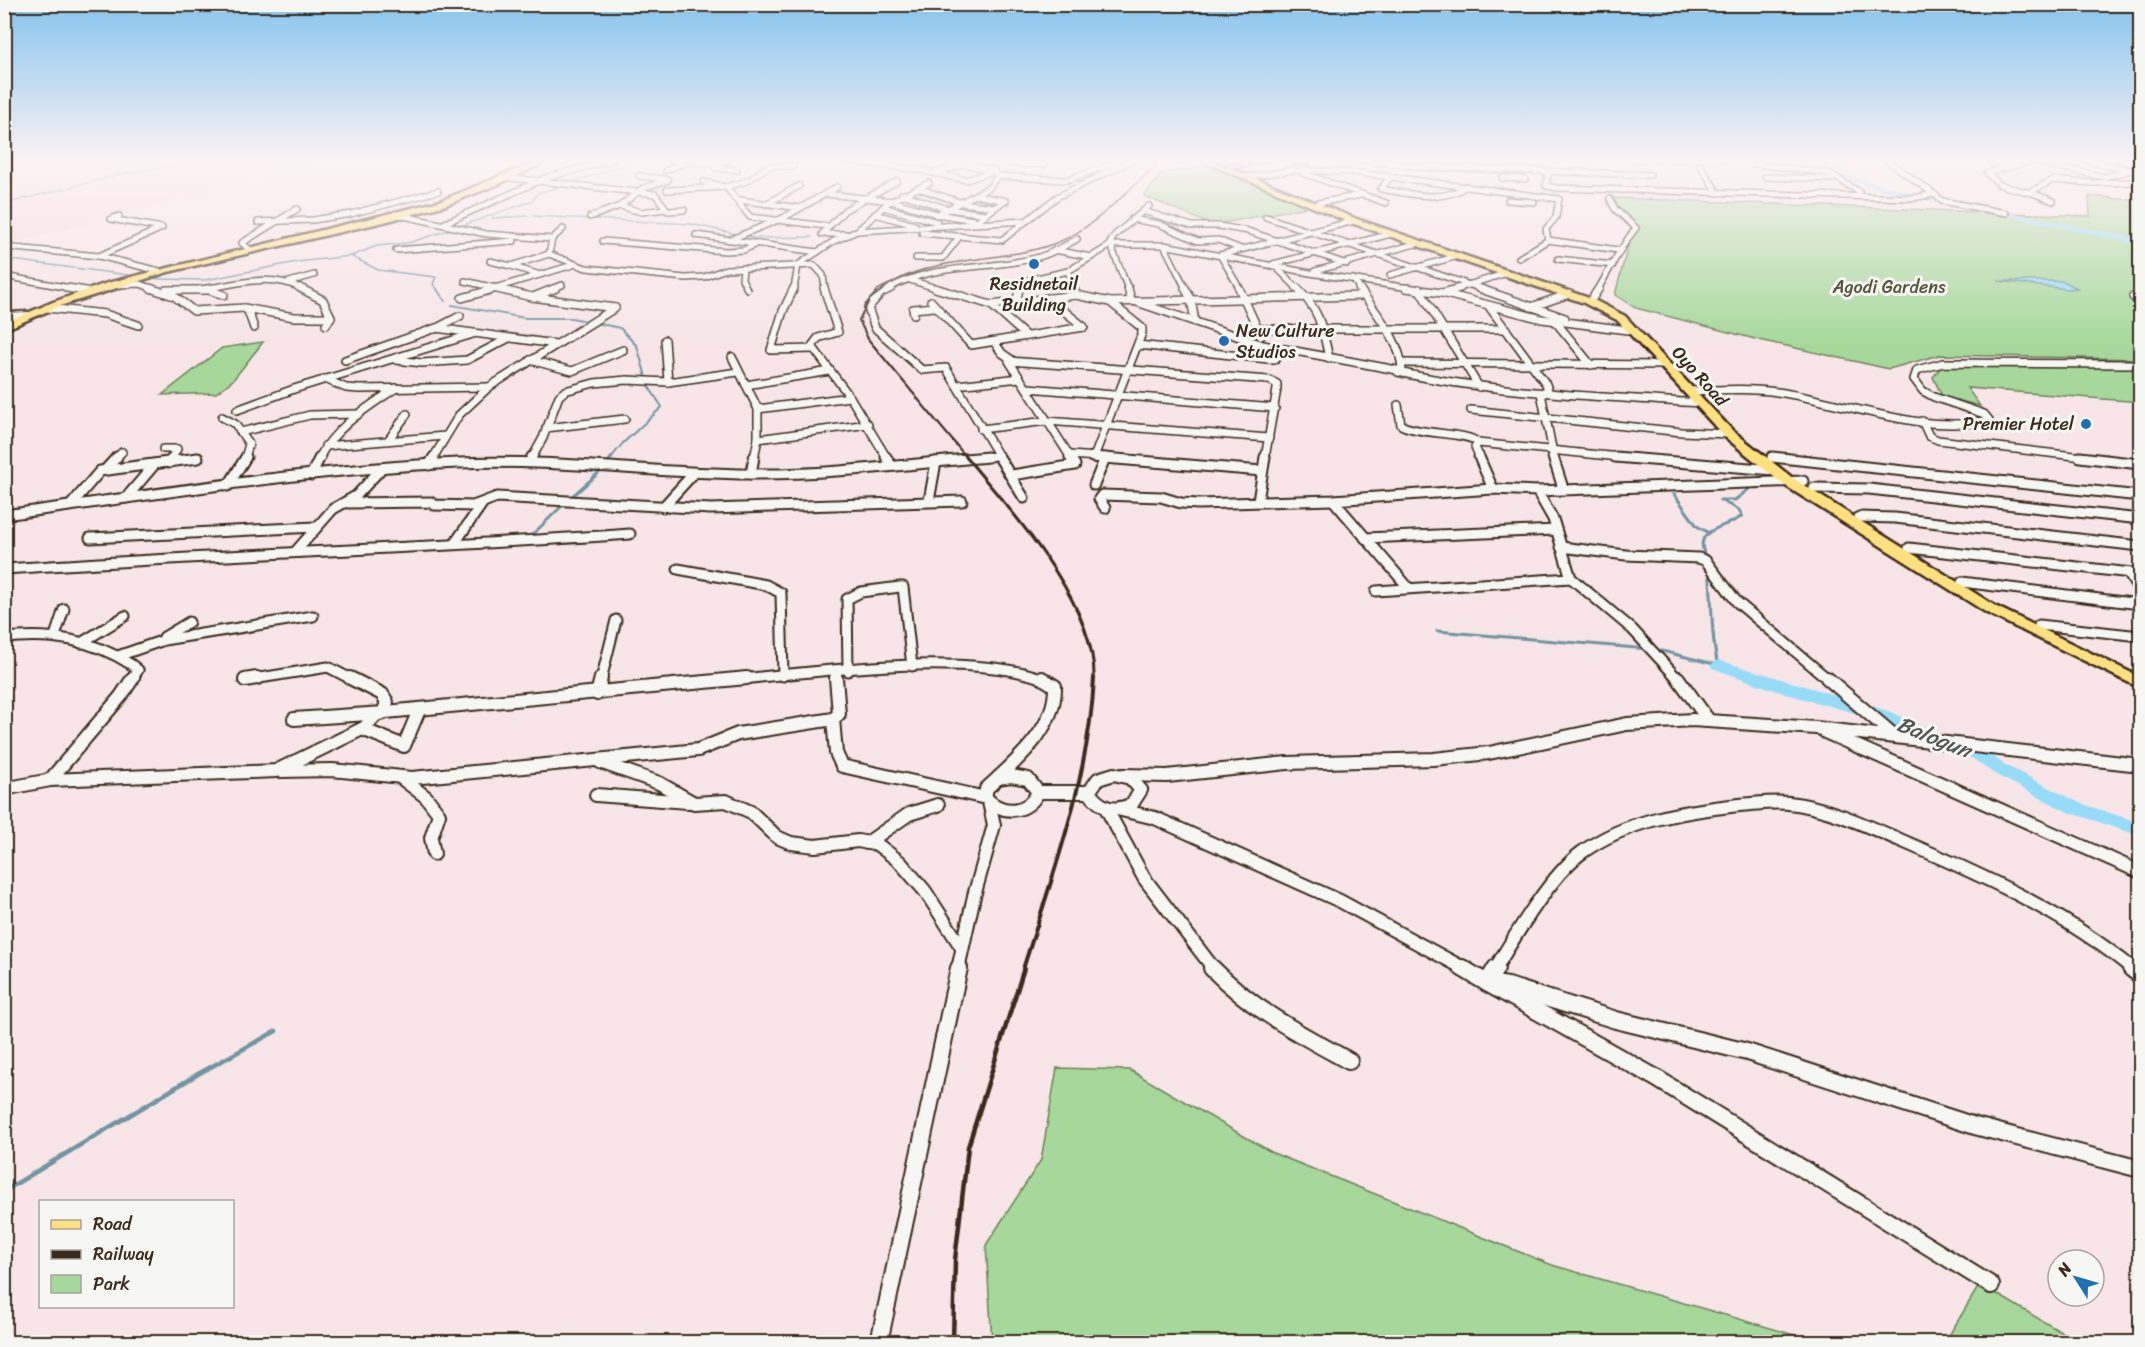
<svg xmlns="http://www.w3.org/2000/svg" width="2145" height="1347" font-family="Sriracha,sans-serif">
	<rect width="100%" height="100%" fill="#f7e5e7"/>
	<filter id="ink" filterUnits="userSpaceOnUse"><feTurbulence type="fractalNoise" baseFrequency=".0167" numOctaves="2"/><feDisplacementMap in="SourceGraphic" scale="12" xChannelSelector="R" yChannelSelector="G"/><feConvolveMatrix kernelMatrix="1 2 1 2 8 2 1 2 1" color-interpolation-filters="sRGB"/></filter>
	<g filter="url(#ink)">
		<!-- built -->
		<polygon fill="#f7d9e0" points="4,159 329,159 321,164 5,245"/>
		<!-- green -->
		<g fill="#a5d89a" stroke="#70815c" stroke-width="1.5">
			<polygon points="1210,166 1317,205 1212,225 1144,196 1162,173"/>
			<polygon points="2089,196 2140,201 2140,359 1939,355 1889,369 1755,339 1636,308 1615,295 1632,230 1613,198 2090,216"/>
			<polygon points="263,342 233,380 216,393 162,395 222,348"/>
			<polygon points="1943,365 2140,367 2140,402 1967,388 1980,406 1942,396 1933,377"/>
			<polygon points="1057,1068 1130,1070 1273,1153 1552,1265 1819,1342 992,1342 986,1245 1041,1160"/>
			<polygon points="1980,1284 2078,1342 1945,1342"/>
		</g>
		<!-- water -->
		<polygon fill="#96dcf8" stroke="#7295a1" stroke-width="1.5" points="1998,281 2063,281 2077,288 2067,289"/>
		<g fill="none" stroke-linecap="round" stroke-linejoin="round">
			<!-- stream-far3 -->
			<g stroke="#7295a1" stroke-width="1.5">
				<polyline points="1587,159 1643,163 1756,162"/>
				<polyline points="1765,163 1786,165"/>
				<polyline points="1807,168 1821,170"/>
				<polyline points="1831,172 1839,174"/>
				<polyline points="570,183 643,159"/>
				<polyline points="4,204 118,175 172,165"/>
				<polyline points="533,216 691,224 754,238 812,237"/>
				<polyline points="492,218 529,216"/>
				<polyline points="461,226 532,201 538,193 564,185"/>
				<polyline points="351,256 378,270 436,277 433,284 437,289"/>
				<polyline points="4,259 128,275"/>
				<polyline points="157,279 205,280 297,262 351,256 377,246 408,243 455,228"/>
			</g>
			<!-- stream-far2 -->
			<g stroke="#7295a1" stroke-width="2">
				<polyline points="436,288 445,301"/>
				<polyline points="452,305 525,318 572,318 620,328 637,346 649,387 662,407 623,443 611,458"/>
			</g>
			<!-- stream-far1 -->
			<g stroke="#7295a1" stroke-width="3">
				<polyline points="606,465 612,457"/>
				<polyline points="1674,494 1697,526 1707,532"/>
				<polyline points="569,499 602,470"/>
				<polyline points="531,536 564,504"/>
				<path d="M1706 558C1691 527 1724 530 1742 516L1739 510 1720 500H1735L1749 489"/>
				<polyline points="1437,631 1648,649"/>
				<path d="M1654 649 1718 665C1710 634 1713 602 1709 570"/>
			</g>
			<!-- stream -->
			<polyline stroke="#7295a1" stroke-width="4.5" points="4,1191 198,1074 276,1031"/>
			<!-- river -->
			<g fill="#96dcf8" fill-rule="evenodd">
				<polygon points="1828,159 1836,159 1846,175 1965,207 1961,209 1840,179"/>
				<polygon points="1984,207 2140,239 2140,245 1987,211"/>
				<polygon points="1718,660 1888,711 1954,741 1984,750 2005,765 2080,803 2140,823 2140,836 2066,811 1993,773 1972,758 1942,749 1876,719 1783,693 1712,668 1710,665"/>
			</g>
			<!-- minor-far4 casing -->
			<g stroke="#3b2a1e" stroke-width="8">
				<g id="minor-far4">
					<polyline points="669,159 714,164 730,159"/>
					<polyline points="831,159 920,170 966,180 994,171"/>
					<polyline points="943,159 993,171"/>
					<polyline points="1291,159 1306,163"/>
					<polyline points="1352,159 1424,167 1650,175"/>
					<polyline points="1989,159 1991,163 2006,165"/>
					<polyline points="2081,159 2128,170"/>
					<polyline points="2118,159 2140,165"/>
					<polyline points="2034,161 2104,177 2140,168"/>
					<polyline points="713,164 716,168 737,170"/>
					<polyline points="1010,164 1044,164"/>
					<polyline points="1755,164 1829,173 1859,192"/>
					<polyline points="1700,165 1718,193"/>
					<polyline points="666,170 685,163"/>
					<polyline points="936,173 980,159"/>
					<polyline points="1303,173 1386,203"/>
					<polyline points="1548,173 1546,186 1557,188 1913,198 1934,194 1885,159"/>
					<polyline points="639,176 665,179"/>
					<polyline points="997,176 1067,180 1121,161"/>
					<polyline points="502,177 655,194 668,211 684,210"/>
					<polyline points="1246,177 1294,170 1352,172 1559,199 1556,217 1546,229 1548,240 1519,258"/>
					<path d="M1390 177 1381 189C1406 193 1444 204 1466 186"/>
					<polyline points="1765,177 1833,179"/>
					<polyline points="1502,178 1525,179"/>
					<polyline points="704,182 726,187 750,217 827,226"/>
					<polyline points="918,188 962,203 995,207"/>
					<polyline points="667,190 726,187 747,181 769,166 793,166"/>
					<polyline points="2031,193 2000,185 1987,173 2039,159"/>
					<polyline points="826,194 892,201 937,214 973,220"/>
					<polyline points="902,194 948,209 986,214"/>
					<polyline points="1934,194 1942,201 2006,213"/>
					<polyline points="975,195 1006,201"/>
					<polyline points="739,200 800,208"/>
					<polyline points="1508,200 1534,202"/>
					<polyline points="2053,201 2030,192 2053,180 2090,183 2140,182"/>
					<polyline points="1318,203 1361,195"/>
					<polyline points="766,204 799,186"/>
					<polyline points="620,206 641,212 666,209"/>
					<polyline points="883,207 937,222"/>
					<polyline points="1143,211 1192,226 1219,226 1248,231 1347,264"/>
					<polyline points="395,214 486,234 552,239"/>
					<polyline points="875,214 915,225"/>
					<polyline points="936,215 990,187 997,176 994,171"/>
					<polyline points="590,217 620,206 643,188 668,180"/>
					<polyline points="1266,217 1482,289"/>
					<polyline points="1132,219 1159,224 1198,241 1218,240 1241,249"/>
					<polyline points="258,222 313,220 351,214 438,191"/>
					<polyline points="445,223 548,177 612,160"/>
					<polyline points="974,223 1004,201"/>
					<polyline points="563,229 552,239 549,254 586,268 685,278 704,277 726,269 814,265 823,275 825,289"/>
					<polyline points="857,231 889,202 929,183"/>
					<polyline points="922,233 1002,240 1057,197 1134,159"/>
					<polyline points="846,234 822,234 845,210 897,181"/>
					<polyline points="696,235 817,252"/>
					<polyline points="729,240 783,218 837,187"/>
					<polyline points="1548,240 1618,250"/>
					<polyline points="603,241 726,251 744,250 754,245"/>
					<polyline points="1164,245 1186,289"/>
					<polyline points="4,247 99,256 159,271"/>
					<polyline points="249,249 242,243 297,209"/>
					<polyline points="396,250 514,241"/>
					<polyline points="1055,250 1091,257"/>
					<polyline points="99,256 162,228 111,219 119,216"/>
					<polyline points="916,258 943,258 960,236"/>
					<polyline points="1558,259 1613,265"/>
					<polyline points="490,261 511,266"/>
					<polyline points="743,268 742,279 747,289"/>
					<polyline points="1068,271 1074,289"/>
					<polyline points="1315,271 1419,243"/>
					<polyline points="540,275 511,266 549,254"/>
					<polyline points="1390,275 1458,256"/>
					<polyline points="4,276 76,289"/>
					<polyline points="1353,279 1360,289"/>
					<polyline points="910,280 939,289"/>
					<polyline points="465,281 499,289"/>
					<polyline points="289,282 314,275"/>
					<polyline points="116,285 140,284 154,289"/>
					<path d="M205 289C238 283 271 273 302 289"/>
					<polyline points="492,289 573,265"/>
					<polyline points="552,289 562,285"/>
					<polyline points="794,289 798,265 834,241 857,231 1026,221"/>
					<path d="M888 289C934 262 989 271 1039 257 1053 253 1065 246 1077 239"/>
					<polyline points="1019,289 1020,283 1024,281 1068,271 1111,245 1164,245 1310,273 1416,289"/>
					<polyline points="1128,289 1110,243 1115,235 1149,206"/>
					<polyline points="1240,289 1220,255 1354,221"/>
					<polyline points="1298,289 1273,264 1391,234"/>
					<polyline points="1455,289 1507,273"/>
					<path d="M1598 289C1612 267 1619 248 1636 228L1615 209 1610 199"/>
				</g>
			</g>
			<!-- minor-far3 casing -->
			<g stroke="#3b2a1e" stroke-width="10">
				<g id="minor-far3">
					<polyline points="67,288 86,291"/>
					<polyline points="150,288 174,296 194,311 244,308 248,311 254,328"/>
					<polyline points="300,288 323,300 331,317 326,325"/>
					<polyline points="493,288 532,297 615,308"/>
					<polyline points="794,288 783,311 771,350 814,349"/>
					<polyline points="824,288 838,332 818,338 812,346 850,397 887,458"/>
					<polyline points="891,288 881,293 868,308 875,328 922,370 946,368 1000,458"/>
					<polyline points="935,288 991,305 1025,335"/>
					<polyline points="1074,288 1076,295"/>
					<path d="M1128 288 1131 300 1263 345 1402 371C1402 341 1374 311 1359 288"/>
					<polyline points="1185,288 1191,299 1195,322"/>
					<polyline points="1239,288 1261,336"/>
					<path d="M1297 288C1320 311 1322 326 1329 358"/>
					<polyline points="1406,288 1442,293 1542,319 1635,331"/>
					<polyline points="1478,288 1565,318"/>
					<polyline points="1419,289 1479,387"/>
					<polyline points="166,290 209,290 224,295"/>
					<polyline points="200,290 214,288"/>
					<polyline points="1442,293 1460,288"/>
					<polyline points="2140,295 2133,297 2140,301"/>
					<polyline points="533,297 556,288"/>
					<polyline points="462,298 497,288"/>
					<polyline points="1048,298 1084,327"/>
					<polyline points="1017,300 1019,288"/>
					<polyline points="931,301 971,345 1084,327"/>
					<polyline points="1590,302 1599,288"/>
					<polyline points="991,305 1076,295 1110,302 1363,296"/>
					<polyline points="1531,307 1569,294"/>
					<polyline points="47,308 105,314 138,325"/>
					<polyline points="244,308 294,317 331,317"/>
					<polyline points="1490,308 1546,384 1548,390 1541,393 1554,458"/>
					<polyline points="914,314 913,309 934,307"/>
					<polyline points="1555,321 1591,365"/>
					<polyline points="435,329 460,316"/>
					<polyline points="1258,329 1506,329"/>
					<polyline points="665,340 668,382"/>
					<polyline points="994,342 1002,353 1012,360"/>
					<polyline points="1138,345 1268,359 1275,359 1285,350"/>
					<polyline points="732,357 758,409 758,439 754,458"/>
					<polyline points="345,360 436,328 556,344"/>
					<polyline points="396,360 422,363 467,360 507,339"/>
					<polyline points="530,360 572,371 623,350"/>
					<polyline points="1402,363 1665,365"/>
					<path d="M1398 372C1497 394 1600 396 1701 403"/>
					<polyline points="325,379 346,388 359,389 489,387"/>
					<polyline points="746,385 830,371"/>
					<polyline points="957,385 1020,378"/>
					<polyline points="1028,388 1275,408"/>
					<path d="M1690 391C1719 390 1748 388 1777 392 1843 401 1923 436 1989 420L1984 414 1934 397 1923 391 1914 379 1917 370 1943 363 2140 364"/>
					<path d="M1398 405 1401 425C1420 435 1470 432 1478 443L1630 458"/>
					<polyline points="758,409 850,397"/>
					<polyline points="237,410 294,389 473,334"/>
					<polyline points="1471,410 1682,432 1729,434"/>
					<polyline points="222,417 235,424 249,444 245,458"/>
					<polyline points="1922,421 1929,436 1938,440 2092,458"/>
					<polyline points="546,428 625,419"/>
					<polyline points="981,429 1047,421 1269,438"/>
					<polyline points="241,432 310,415 358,414"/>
					<polyline points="389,439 407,414"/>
					<polyline points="758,439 868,424"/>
					<polyline points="1478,443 1475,447 1480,458"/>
					<polyline points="325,446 445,436"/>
					<polyline points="163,449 177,449 172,458"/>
					<polyline points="1070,455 1110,458"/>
					<polyline points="1094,457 1142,333 1142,328 1110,302"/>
					<polyline points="1772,457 1784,458"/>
					<polyline points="116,458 122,452"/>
					<polyline points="196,458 198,458"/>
					<path d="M319 458C336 426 367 408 396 388"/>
					<polyline points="433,458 459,415 489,387 615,308"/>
					<polyline points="532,458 543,438 559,396 565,391 594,383 627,380 668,382 738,372"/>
					<polyline points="971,458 997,456"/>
					<polyline points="1071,458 1009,361 1269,380 1277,384 1277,389 1265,458"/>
				</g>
			</g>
			<!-- minor-far2 casing -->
			<g stroke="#3b2a1e" stroke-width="13">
				<g id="minor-far2">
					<polyline points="886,457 891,465"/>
					<polyline points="999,457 1024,498"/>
					<polyline points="1092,457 1262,471"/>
					<polyline points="1479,457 1493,489"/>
					<polyline points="1553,457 1563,488"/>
					<polyline points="1615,457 1774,470"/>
					<polyline points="1772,457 2140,496"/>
					<polyline points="2080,457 2140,464"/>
					<polyline points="530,461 532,457"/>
					<polyline points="169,463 173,457"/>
					<polyline points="429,465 434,457"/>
					<polyline points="106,469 117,457"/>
					<polyline points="751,474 754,457"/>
					<polyline points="311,475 320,457"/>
					<polyline points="1012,475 1075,465 1070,457"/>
					<polyline points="1094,485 1105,458"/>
					<polyline points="228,486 246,457"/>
					<polyline points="1814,488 1869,489 2140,519"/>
					<polyline points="1537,491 1553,519 1571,578 1632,629 1679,680"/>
					<polyline points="126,498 154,465"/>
					<polyline points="1333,500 1408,587"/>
					<polyline points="929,501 936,462"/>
					<polyline points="1258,501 1265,457"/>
					<polyline points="348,503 431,502 434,505 473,506 497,497 711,509 962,501"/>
					<polyline points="71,505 100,471 198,458"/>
					<polyline points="663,507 694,473"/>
					<polyline points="1105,508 1099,499 1102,495 1161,497 1181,503 1199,504 1333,500 1493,489 1537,491 1803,481"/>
					<path d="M4 515C154 495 306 469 458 463 556 459 652 473 750 474 829 475 909 464 988 457"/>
					<polyline points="1859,517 1895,518 2140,546"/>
					<polyline points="90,538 316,527"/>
					<polyline points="1365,538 1556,530"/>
					<polyline points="455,543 482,504"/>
					<polyline points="1561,547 1626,555 1699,558 1706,561 1737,602 1829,680"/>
					<polyline points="1909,548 2140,574"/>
					<polyline points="296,551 333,509 356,496 380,470"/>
					<path d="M4 569C213 554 421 549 630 534"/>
					<polyline points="678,569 766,585 781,593 783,676"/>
					<polyline points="2128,573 2140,592"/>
					<polyline points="1962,582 2140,604"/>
					<polyline points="1376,591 1571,578"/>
					<polyline points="2039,625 2140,636"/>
					<polyline points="55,636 64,609"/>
					<polyline points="164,637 189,622"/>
					<path d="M4 638C51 633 92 639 132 665L138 670 132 680"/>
					<polyline points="81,643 125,616"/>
					<polyline points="118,656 164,640 313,616"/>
					<polyline points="836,671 837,680"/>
					<polyline points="848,671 847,599 861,592 900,587 903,587 912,666"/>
					<polyline points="247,680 328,667 353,680"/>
					<polyline points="601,680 616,620"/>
					<path d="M731 680C814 672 971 650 1046 680"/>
				</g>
			</g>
			<!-- minor-far1 casing -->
			<g stroke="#3b2a1e" stroke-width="16">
				<g id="minor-far1">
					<polyline points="1678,678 1709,721"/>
					<polyline points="1827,678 1896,737"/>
					<polyline points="245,680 257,678"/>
					<polyline points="597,694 601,678"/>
					<polyline points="294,719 383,713 387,702 382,694 350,678"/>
					<polyline points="833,719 836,753 842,766 986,798"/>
					<polyline points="362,729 404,746 419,710"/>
					<polyline points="1825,732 2140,872"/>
					<polyline points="600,762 659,783 694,803 726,801 751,812 777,837 791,843 815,846 858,841 878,845 900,862 925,891 962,948"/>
					<polyline points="281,771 332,770 412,778 698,750 738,734 833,719 839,714 836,678"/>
					<path d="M1114 774 1130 778 1141 790 1132 804C1114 813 1100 808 1089 792L1098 779Z"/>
					<polyline points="1123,775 1167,776 1287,763 1434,759 1489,753 1627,724 1692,720 1816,728 2140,765"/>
					<path d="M1011 776 1028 779 1038 792C1028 814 1002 815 986 798V789L998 778Z"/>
					<polyline points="401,778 426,797 439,814 431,838 434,854"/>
					<path d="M998 778C1024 754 1056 724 1055 686L1042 678"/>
					<polyline points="50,780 121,696 133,678"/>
					<polyline points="4,789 50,780 276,771 364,728 376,715 386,712 747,678"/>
					<polyline points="1038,792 1089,792"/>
					<polyline points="596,795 688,802"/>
					<polyline points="1106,808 1144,878 1214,969"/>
					<polyline points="1117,809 1155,818 1340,901 1465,969"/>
					<polyline points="867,843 909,814 938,805"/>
					<polyline points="958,969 974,896 994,825 989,802"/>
					<path d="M1495 969C1515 936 1551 875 1581 853 1626 820 1685 811 1739 805 1756 804 1772 801 1789 803 1827 807 1865 825 1900 840 1982 875 2064 912 2133 969"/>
				</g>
			</g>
			<!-- minor casing -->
			<g stroke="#3b2a1e" stroke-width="20">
				<g id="minor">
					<path d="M1212 968C1253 1010 1298 1033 1349 1061"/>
					<polyline points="1462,968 1487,983 1508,986 1616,1020 1747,1052 1975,1126 2140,1169"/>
					<polyline points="1496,968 1487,983 1656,1078 1991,1285"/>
					<polyline points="2131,968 2140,975"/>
					<polyline points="879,1342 959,968"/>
				</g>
			</g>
			<!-- secondary casing -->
			<g stroke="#3b2a1e" stroke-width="5">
				<g id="secondary">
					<polygon points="1258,159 1271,159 1223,170 1220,168"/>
					<polygon points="4,313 29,312 34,315 29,318 4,319"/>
				</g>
			</g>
			<!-- primary casing -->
			<g stroke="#3b2a1e" stroke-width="5">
				<g id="primary">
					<polygon points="542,159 552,159 499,184 446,205 388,221 168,272 60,306 4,330 4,323 53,302 107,283 440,201"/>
					<polygon points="1197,159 1207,159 1357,219 1592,299 1625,316 1733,431 1794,479 1997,607 2140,677 2140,688 1987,613 1784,485 1725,437 1617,320 1584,303 1351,223"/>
				</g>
			</g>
			<!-- minor-far4 -->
			<use href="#minor-far4" stroke="#f6f6f2" stroke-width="5"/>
			<!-- minor-far3 -->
			<use href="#minor-far3" stroke="#f6f6f2" stroke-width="7"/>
			<!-- minor-far2 -->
			<use href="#minor-far2" stroke="#f6f6f2" stroke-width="9"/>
			<!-- minor-far1 -->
			<use href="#minor-far1" stroke="#f6f6f2" stroke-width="12"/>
			<!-- minor -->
			<use href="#minor" stroke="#f6f6f2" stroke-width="16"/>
			<!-- secondary -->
			<use href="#secondary" fill="#f6f6f2" fill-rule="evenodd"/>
			<!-- primary -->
			<use href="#primary" fill="#fde080" fill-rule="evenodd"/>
			<!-- rail-far4 -->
			<path stroke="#3b2a1e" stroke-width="1.5" d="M883 289C931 253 1007 264 1061 241 1097 225 1125 192 1155 167L1160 159"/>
			<!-- rail-far3 -->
			<polyline stroke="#3b2a1e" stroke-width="2" points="885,288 870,299 859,320 868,339 967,458"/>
			<!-- rail-far2 -->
			<path stroke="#3b2a1e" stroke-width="3" d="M966 457C1012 512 1097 604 1094 680"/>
			<!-- rail-far1 -->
			<path stroke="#3b2a1e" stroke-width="4" d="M1023 969C1053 874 1089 779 1094 678"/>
			<!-- rail -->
			<polyline stroke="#3b2a1e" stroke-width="4.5" points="953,1342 955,1260 968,1147 1024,968"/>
		</g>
	</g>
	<!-- sky -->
	<linearGradient id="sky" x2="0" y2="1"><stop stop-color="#87c4ee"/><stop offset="0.46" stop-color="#fbf3f4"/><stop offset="1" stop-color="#fbf3f4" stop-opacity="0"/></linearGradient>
	<rect width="2145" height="348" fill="url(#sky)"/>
	<!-- markers -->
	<g fill="#1f6fb2" stroke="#f6f6f2" stroke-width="2">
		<circle cx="1034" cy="264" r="6"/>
		<circle cx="1224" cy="341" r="6"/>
		<circle cx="2086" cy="424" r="6"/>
	</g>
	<g text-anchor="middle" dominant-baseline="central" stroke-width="6" stroke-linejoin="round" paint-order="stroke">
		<!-- far-poi labels -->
		<g font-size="18" fill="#3b2a1e" stroke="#f6f6f2">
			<text x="1034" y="284">Residnetail<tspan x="1034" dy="21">Building</tspan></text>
			<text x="1236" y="331" text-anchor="start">New Culture<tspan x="1236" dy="21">Studios</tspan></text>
			<text x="2074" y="424" text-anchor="end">Premier Hotel</text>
		</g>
		<!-- far-park labels -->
		<g font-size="18" fill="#56563d" stroke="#f6f6f2">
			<text x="1889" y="287">Agodi Gardens</text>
		</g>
		<!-- far-street labels -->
		<g font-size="18" fill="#3b2a1e" stroke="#f6f6f2">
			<text transform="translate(1700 376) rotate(48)">Oyo Road</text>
		</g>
		<!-- water labels -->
		<g font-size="22" font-style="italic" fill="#525654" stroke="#f6f6f2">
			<text transform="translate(1934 737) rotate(22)">Balogun</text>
		</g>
	</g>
	<!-- margin -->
	<rect width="2145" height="1347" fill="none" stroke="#f6f6f2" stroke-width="24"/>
	<rect x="12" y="12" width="2121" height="1323" fill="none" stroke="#3b2a1e" stroke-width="2" filter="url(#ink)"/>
	<!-- legend -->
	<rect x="39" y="1200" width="195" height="108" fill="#f6f6f2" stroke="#aba49d" stroke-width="1.5"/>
	<rect x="51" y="1220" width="30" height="9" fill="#fde080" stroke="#aba49d" stroke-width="1.5"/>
	<text x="93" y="1230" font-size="18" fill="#3b2a1e">Road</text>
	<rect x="51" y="1250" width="30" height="9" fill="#3b2a1e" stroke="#aba49d" stroke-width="1.5"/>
	<text x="93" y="1260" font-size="18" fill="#3b2a1e">Railway</text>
	<rect x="51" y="1275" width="30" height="18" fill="#a5d89a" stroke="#aba49d" stroke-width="1.5"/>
	<text x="93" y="1290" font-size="18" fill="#3b2a1e">Park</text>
	<!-- north arrow -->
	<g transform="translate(2076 1278) rotate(307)"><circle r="28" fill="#f6f6f2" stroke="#aba49d" stroke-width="1.5"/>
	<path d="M0-4.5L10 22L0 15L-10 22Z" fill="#1f6fb2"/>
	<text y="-9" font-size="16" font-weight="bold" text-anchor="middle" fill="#3b2a1e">N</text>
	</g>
</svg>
